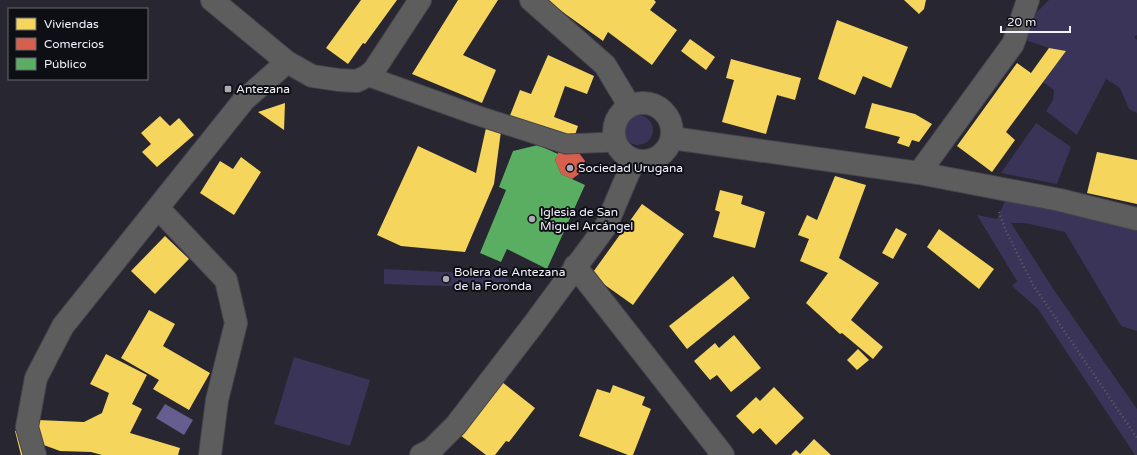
<svg xmlns="http://www.w3.org/2000/svg" width="1137" height="455" font-family="'Varela Round',sans-serif">
	<rect width="100%" height="100%" fill="#282630"/>
	<!-- green -->
	<g fill="#3a3458">
		<polygon points="1049,0 1137,0 1137,35 1134,37 1137,40 1137,113 1129,109 1120,88 1106,79 1077,135 1046,111 1053,100 1054,90 1043,82 1065,51 1049,48 1025,40 1037,12"/>
		<circle cx="638" cy="130" r="15"/>
		<polygon points="1036,123 1071,147 1057,184 1001,173"/>
		<polygon points="1009,199 1137,230 1137,331 1121,326 1065,232 1025,223 1011,223 1054,290 1137,409 1137,455 1135,455 1038,309 1012,286 1017,281 977,215 997,219 1004,203"/>
		<polygon points="384,269 508,275 509,288 384,284"/>
		<polygon points="294,357 370,380 350,446 274,424"/>
	</g>
	<!-- water -->
	<polygon fill="#665d91" points="165,404 193,420 184,435 156,418"/>
	<!-- homes -->
	<g fill="#f6d55c">
		<polygon points="361,0 397,0 365,44 363,43 348,64 326,48"/>
		<polygon points="458,0 498,0 463,55 496,70 482,103 412,74"/>
		<polygon points="546,0 654,0 656,2 650,10 677,30 652,65 608,32 603,41"/>
		<polygon points="904,0 926,0 924,9 919,14"/>
		<polygon points="837,20 908,47 891,88 863,76 855,95 818,79"/>
		<polygon points="690,39 715,57 706,70 681,51"/>
		<polygon points="1049,48 1066,51 1006,132 1015,140 992,172 957,146 1017,63 1031,73"/>
		<polygon points="548,55 594,76 587,94 565,86 554,117 578,126 573,141 509,118 520,90 531,94"/>
		<polygon points="731,59 801,78 795,100 777,95 766,134 722,122 734,80 726,78"/>
		<polygon points="285,103 284,130 258,112"/>
		<polygon points="872,103 915,114 932,124 919,142 912,140 909,147 897,143 900,137 865,128"/>
		<polygon points="160,116 170,126 179,118 194,135 157,167 142,152 151,144 141,133"/>
		<polygon points="486,128 501,131 494,184 465,252 401,246 377,235 418,146 476,173"/>
		<polygon points="1097,152 1137,160 1137,204 1087,193"/>
		<polygon points="241,157 261,172 234,215 200,193 220,161 233,169"/>
		<polygon points="835,176 866,185 839,258 879,283 851,320 883,347 873,359 842,333 840,334 806,303 828,273 800,261 809,239 798,235 807,215 817,220"/>
		<polygon points="720,190 743,196 741,204 765,212 755,248 713,237 720,212 715,210"/>
		<polygon points="642,204 684,234 633,305 591,275"/>
		<polygon points="896,228 907,234 893,259 882,253"/>
		<polygon points="939,229 994,269 979,289 927,247"/>
		<polygon points="165,236 189,259 155,294 131,271"/>
		<polygon points="733,276 750,298 687,349 669,326"/>
		<polygon points="149,310 175,324 163,346 210,373 189,410 153,389 159,380 121,358"/>
		<polygon points="734,335 761,368 731,392 717,375 710,380 694,361 715,343 719,348"/>
		<polygon points="858,349 869,360 857,370 847,360"/>
		<polygon points="106,354 147,375 132,404 142,409 130,433 180,448 178,455 102,455 91,452 60,451 41,444 38,420 84,422 102,413 109,393 90,384"/>
		<polygon points="502,382 535,408 509,442 506,441 495,455 486,455 460,435"/>
		<polygon points="613,385 645,397 642,405 651,409 633,455 628,455 579,436 597,389 610,393"/>
		<polygon points="774,387 804,418 776,445 760,428 753,434 736,416 756,397 760,401"/>
		<polygon points="23,429 30,455 21,455 15,431"/>
		<polygon points="814,439 831,455 791,455 796,450 800,454"/>
	</g>
	<!-- shops -->
	<polygon fill="#d6604d" points="576,149 585,161 579,174 572,179 561,174 555,160 559,151"/>
	<!-- public -->
	<polygon fill="#5aae61" points="538,145 558,154 555,160 561,174 585,185 547,269 507,249 501,262 480,253 506,190 499,187 513,151"/>
	<g fill="none" stroke-linecap="round" stroke-linejoin="round">
		<!-- pedestrian casing -->
		<g stroke="#45434c" stroke-width="21">
			<polyline id="pedestrian" points="367,76 476,115 566,144 615,142"/>
		</g>
		<!-- minor casing -->
		<g stroke="#45434c" stroke-width="24">
			<g id="minor">
				<polyline points="531,0 605,65 629,105"/>
				<circle cx="643" cy="132" r="29"/>
				<polyline points="672,138 919,173 1060,200 1137,219"/>
				<polyline points="919,173 1013,44 1028,0"/>
				<polyline points="158,208 226,280 236,323 217,400 210,455"/>
				<polyline points="575,266 723,455"/>
				<polyline points="35,455 27,427 36,378 63,326 244,100 287,62 312,76 339,80 357,81 367,76 374,70 420,0"/>
				<polyline points="421,455 431,450 456,425 533,325 606,226 634,160"/>
			</g>
		</g>
		<!-- tertiary casing -->
		<g stroke="#45434c" stroke-width="24">
			<polyline id="tertiary" points="212,0 287,62"/>
		</g>
		<!-- path -->
		<polyline stroke="#605f63" stroke-width="2.5" stroke-dasharray="1 3" stroke-linecap="butt" points="999,212 1006,231 1033,285 1137,438"/>
		<!-- pedestrian -->
		<use href="#pedestrian" stroke="#5e5d5e" stroke-width="19"/>
		<!-- minor -->
		<use href="#minor" stroke="#5e5d5e" stroke-width="22"/>
		<!-- tertiary -->
		<use href="#tertiary" stroke="#5e5d5e" stroke-width="22"/>
	</g>
	<!-- markers -->
	<g fill="#abaab5" stroke="#0e0e15" stroke-width="1.5">
		<rect x="224" y="85" width="8" height="8" rx="2"/>
		<circle cx="570" cy="168" r="4"/>
		<circle cx="532" cy="219" r="4"/>
		<circle cx="446" cy="279" r="4"/>
	</g>
	<g text-anchor="middle" dominant-baseline="central" stroke-width="4" stroke-linejoin="round" paint-order="stroke">
		<!-- poi labels -->
		<g font-size="12" fill="#f2f1fc" stroke="#0e0e15" text-anchor="start">
			<text x="236" y="89">Antezana</text>
			<text x="578" y="168">Sociedad Urugana</text>
			<text x="540" y="212">Iglesia de San<tspan x="540" dy="14">Miguel Arcángel</tspan></text>
			<text x="454" y="272">Bolera de Antezana<tspan x="454" dy="14">de la Foronda</tspan></text>
		</g>
	</g>
	<!-- legend -->
	<rect x="8" y="8" width="140" height="72" fill="#0e0e15" stroke="#696971"/>
	<rect x="16" y="18" width="20" height="12" fill="#f6d55c" stroke="#696971"/>
	<text x="44" y="28" font-size="12" fill="#f2f1fc">Viviendas</text>
	<rect x="16" y="38" width="20" height="12" fill="#d6604d" stroke="#696971"/>
	<text x="44" y="48" font-size="12" fill="#f2f1fc">Comercios</text>
	<rect x="16" y="58" width="20" height="12" fill="#5aae61" stroke="#696971"/>
	<text x="44" y="68" font-size="12" fill="#f2f1fc">Público</text>
	<!-- scale -->
	<path d="M1001 26v6h69v-6" fill="none" stroke="#f2f1fc" stroke-width="2"/>
	<text x="1007" y="26" font-size="12" fill="#f2f1fc" stroke="#0e0e15" stroke-width="3" paint-order="stroke">20 m</text>
</svg>
